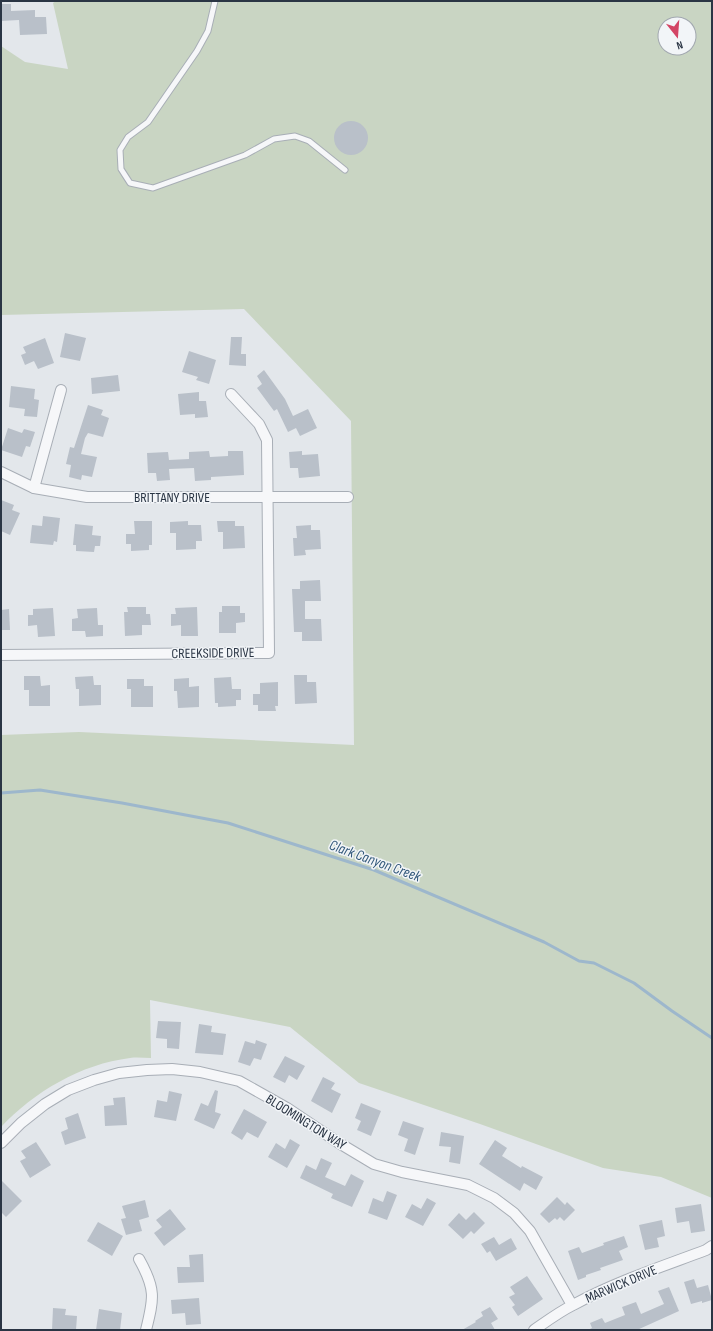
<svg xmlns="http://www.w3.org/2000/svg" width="713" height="1331" font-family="'Sofia Sans Condensed',sans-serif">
	<rect width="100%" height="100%" fill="#e3e7eb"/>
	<!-- green -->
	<path fill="#c9d5c3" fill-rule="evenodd" d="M56 1H712V1198L661 1177 603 1168 480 1124 359 1083 290 1027 150 1000 151 1058C144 1058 137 1057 130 1058 81 1064 34 1092 1 1127V735L79 732 354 745 351 421 244 309 1 315V46L25 62 68 69 53 3ZM665 24H689V48H665Z"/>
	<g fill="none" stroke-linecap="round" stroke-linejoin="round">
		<!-- stream -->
		<polyline stroke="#9db7cc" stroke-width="3" points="1,793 40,790 122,803 228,823 374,870 544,942 579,961 594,963 634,983 672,1011 712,1038"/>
	</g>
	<!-- building -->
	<g fill="#b9c0c9">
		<polygon points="1,4 11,4 11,11 35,10 35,17 46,17 47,34 20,35 19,20 1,21"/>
		<circle cx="351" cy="138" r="17"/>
		<polygon points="65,333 86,338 80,361 60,357"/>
		<polygon points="231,337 242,337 241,354 246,354 246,366 229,365"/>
		<polygon points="45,338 54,363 38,369 34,361 25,365 21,355 26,353 23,347"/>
		<polygon points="189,351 216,360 209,384 196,380 198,377 182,372"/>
		<polygon points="264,370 285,399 293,416 308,409 317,428 300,436 296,428 288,432 277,409 274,411 257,388 262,384 257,376"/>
		<polygon points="118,375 120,391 92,394 91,378"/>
		<polygon points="11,386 35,389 34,399 39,400 37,417 24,416 25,409 9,407"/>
		<polygon points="199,392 199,401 206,401 208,417 195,418 195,414 180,415 178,394"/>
		<polygon points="88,405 103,410 101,415 109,418 103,437 88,433 85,438 81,454 97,457 92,477 82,475 81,480 69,477 71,465 66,464 70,447 74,448"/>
		<polygon points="8,428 22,433 24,429 35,432 30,447 26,446 22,457 1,450"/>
		<polygon points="209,451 210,457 228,456 228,451 243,451 244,475 211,477 211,480 195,481 194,468 169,469 170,480 157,481 156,473 148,473 147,453 168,452 169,460 189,459 189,452"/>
		<polygon points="302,451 302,455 318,454 320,476 299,478 298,468 290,468 289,452"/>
		<polygon points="1,500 14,505 12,510 20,513 10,535 1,531"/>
		<polygon points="43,516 60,518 57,542 54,541 53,545 30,543 32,525 42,526"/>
		<polygon points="134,521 152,521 152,545 149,545 149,550 131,551 131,544 126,544 126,534 135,534"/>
		<polygon points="188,521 188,525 201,525 202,541 196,541 196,549 176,550 176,533 170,533 170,522"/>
		<polygon points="217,521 235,521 235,526 244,526 245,548 223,549 223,532 218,532"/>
		<polygon points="75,524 93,526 92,535 101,536 100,546 95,546 94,552 76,551 76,545 73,545"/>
		<polygon points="311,525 311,530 320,530 321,549 305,550 306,555 294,556 293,538 297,538 296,526"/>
		<polygon points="320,580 321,601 305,601 305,619 321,619 322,641 302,641 302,632 294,632 292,589 300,589 300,581"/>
		<polygon points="222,606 240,606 240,613 245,613 245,622 236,623 236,633 219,633 219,612 222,612"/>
		<polygon points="127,607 146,607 146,614 150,614 151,625 142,625 142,635 125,636 124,612 128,612"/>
		<polygon points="197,607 198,636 181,636 181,625 171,626 171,614 176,614 175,608"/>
		<polygon points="53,608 55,636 38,637 37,625 28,626 28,615 33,615 33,609"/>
		<polygon points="97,608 98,625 103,625 103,636 86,637 85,631 72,631 72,619 78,618 77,609"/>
		<polygon points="9,609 10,630 1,630 1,610"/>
		<polygon points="294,675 307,675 307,682 316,682 317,703 295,704"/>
		<polygon points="24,676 40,676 41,686 50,685 50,706 29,706 29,690 24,690"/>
		<polygon points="93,676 94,685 101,685 101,705 79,706 79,689 76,689 75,677"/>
		<polygon points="231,677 232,689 241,689 241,700 236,700 236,706 218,707 218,703 215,703 214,678"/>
		<polygon points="189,678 189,687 199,686 199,707 178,708 177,691 174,691 174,679"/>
		<polygon points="127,679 144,679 144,686 153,686 153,707 131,707 131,689 127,689"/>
		<polygon points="278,682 278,706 275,706 276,711 258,711 258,705 253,705 253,694 260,694 260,683"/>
		<polygon points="158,1021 181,1022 179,1049 167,1048 167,1039 156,1038"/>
		<polygon points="199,1024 212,1026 211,1032 226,1034 223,1055 195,1053"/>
		<polygon points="256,1040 267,1044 261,1060 254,1058 250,1066 238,1062 245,1041 255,1044"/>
		<polygon points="285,1056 305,1066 297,1080 289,1075 285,1083 273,1077"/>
		<polygon points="323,1077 335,1083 331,1089 341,1094 332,1113 311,1101"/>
		<polygon points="215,1090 218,1091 215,1112 221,1114 214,1129 194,1120 201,1103 208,1106"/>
		<polygon points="169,1091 182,1094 176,1121 154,1117 157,1100 167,1102"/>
		<polygon points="125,1097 127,1125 105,1126 104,1106 114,1105 113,1098"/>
		<polygon points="361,1103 381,1111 371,1136 357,1130 361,1121 355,1118"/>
		<polygon points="244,1109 267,1122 258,1138 247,1132 242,1140 231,1133"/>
		<polygon points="78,1113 86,1138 65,1145 61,1132 68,1129 65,1118"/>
		<polygon points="403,1121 424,1128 415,1155 404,1151 408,1139 398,1135"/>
		<polygon points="441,1132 464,1136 460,1164 449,1162 451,1147 439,1146"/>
		<polygon points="290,1139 300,1145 287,1168 268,1157 276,1143 285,1149"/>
		<polygon points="495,1140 507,1148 502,1156 521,1168 522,1166 543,1177 536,1190 524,1183 520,1191 479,1164"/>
		<polygon points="36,1142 51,1165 30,1178 20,1161 26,1158 21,1151"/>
		<polygon points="321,1158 332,1163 325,1177 345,1186 351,1174 364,1181 352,1207 331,1198 333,1194 300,1178 306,1165 316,1170"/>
		<polygon points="1,1180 22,1201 6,1217 1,1212"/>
		<polygon points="387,1191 397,1195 387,1220 368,1213 373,1198 383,1202"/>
		<polygon points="557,1197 565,1205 567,1202 575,1210 564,1221 560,1217 557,1220 555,1218 549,1223 540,1214"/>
		<polygon points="427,1198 436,1203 423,1226 405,1217 412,1204 421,1209"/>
		<polygon points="145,1200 149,1217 139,1220 142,1231 126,1235 121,1219 126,1218 122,1206"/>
		<polygon points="701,1204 705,1231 691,1233 689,1221 677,1223 675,1208"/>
		<polygon points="170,1209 186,1229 164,1246 154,1233 162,1227 156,1220"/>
		<polygon points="474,1212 485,1223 474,1234 471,1231 463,1239 448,1225 459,1213 466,1220"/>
		<polygon points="662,1220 665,1236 657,1238 659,1247 645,1250 639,1225"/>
		<polygon points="98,1222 123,1236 112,1256 87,1241"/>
		<polygon points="624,1236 628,1247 619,1251 623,1260 600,1268 601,1270 586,1275 586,1277 578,1280 568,1251 579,1247 582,1253 604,1245 603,1243"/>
		<polygon points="494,1237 499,1245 511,1238 517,1249 496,1261 490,1251 487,1253 481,1244"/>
		<polygon points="203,1254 204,1282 178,1283 177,1267 190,1267 189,1255"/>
		<polygon points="527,1276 543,1299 518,1316 512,1307 515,1305 509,1297 515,1294 510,1287"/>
		<polygon points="694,1279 697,1288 708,1285 712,1300 702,1303 702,1301 691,1304 684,1282"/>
		<polygon points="669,1287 679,1311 637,1330 588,1330 592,1328 590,1323 602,1318 605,1323 625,1315 622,1307 636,1302 641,1314 664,1304 658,1291"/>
		<polygon points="199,1298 201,1324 186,1325 185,1313 172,1314 171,1300"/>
		<polygon points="490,1307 498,1319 491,1323 495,1330 462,1330 476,1322 475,1321 483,1316 481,1312"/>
		<polygon points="53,1308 66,1309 65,1315 77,1316 76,1330 52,1330"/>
		<polygon points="99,1309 122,1313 120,1330 96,1330"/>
	</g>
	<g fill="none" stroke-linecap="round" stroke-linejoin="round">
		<!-- service casing -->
		<g stroke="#a8aeb6" stroke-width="7">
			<polyline id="service" points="215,1 208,31 197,51 148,122 128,137 120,150 121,169 130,183 153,188 245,155 274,139 295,136 309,141 345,170"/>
		</g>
		<!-- minor casing -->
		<g stroke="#a8aeb6" stroke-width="12">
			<g id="minor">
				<polyline points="1,472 34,488 87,497 348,497"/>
				<polyline points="34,488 61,390"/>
				<polyline points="1,655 269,653 267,440 259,424 231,394"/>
				<polyline points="1,1143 21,1123 45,1104 68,1090 94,1080 119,1073 147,1070 172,1069 200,1072 239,1081 287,1108 339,1143 374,1164 402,1172 468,1185 494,1198 514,1213 530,1231 572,1305"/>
				<path d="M139 1259C156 1289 154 1298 146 1330"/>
				<path d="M534 1330C547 1321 559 1312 573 1305 615 1282 661 1267 706 1250L712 1246"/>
			</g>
		</g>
		<!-- service -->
		<use href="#service" stroke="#f6f7f9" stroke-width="5"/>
		<!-- minor -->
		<use href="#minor" stroke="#f6f7f9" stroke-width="10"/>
	</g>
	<g text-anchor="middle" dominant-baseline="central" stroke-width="3" stroke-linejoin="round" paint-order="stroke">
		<!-- street labels -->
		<g font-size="14" fill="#2a3544" stroke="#f2f5f8">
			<text x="172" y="497">BRITTANY DRIVE</text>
			<text transform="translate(213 653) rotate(-1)">CREEKSIDE DRIVE</text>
			<text transform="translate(306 1122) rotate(32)">BLOOMINGTON WAY</text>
			<text transform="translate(621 1284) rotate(-23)">MARWICK DRIVE</text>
		</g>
		<!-- water labels -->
		<g font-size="15" font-style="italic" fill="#32587a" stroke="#f2f5f8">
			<text transform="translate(375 861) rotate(20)">Clark Canyon Creek</text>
		</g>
	</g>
	<!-- border -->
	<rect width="713" height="1331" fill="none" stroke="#2a3544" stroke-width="4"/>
	<!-- north arrow -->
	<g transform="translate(677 36) rotate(163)"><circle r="19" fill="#f2f5f8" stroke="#a2a8b0"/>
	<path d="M0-3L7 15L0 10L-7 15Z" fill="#d34565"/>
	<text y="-6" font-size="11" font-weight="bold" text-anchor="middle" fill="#2a3544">N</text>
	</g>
</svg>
